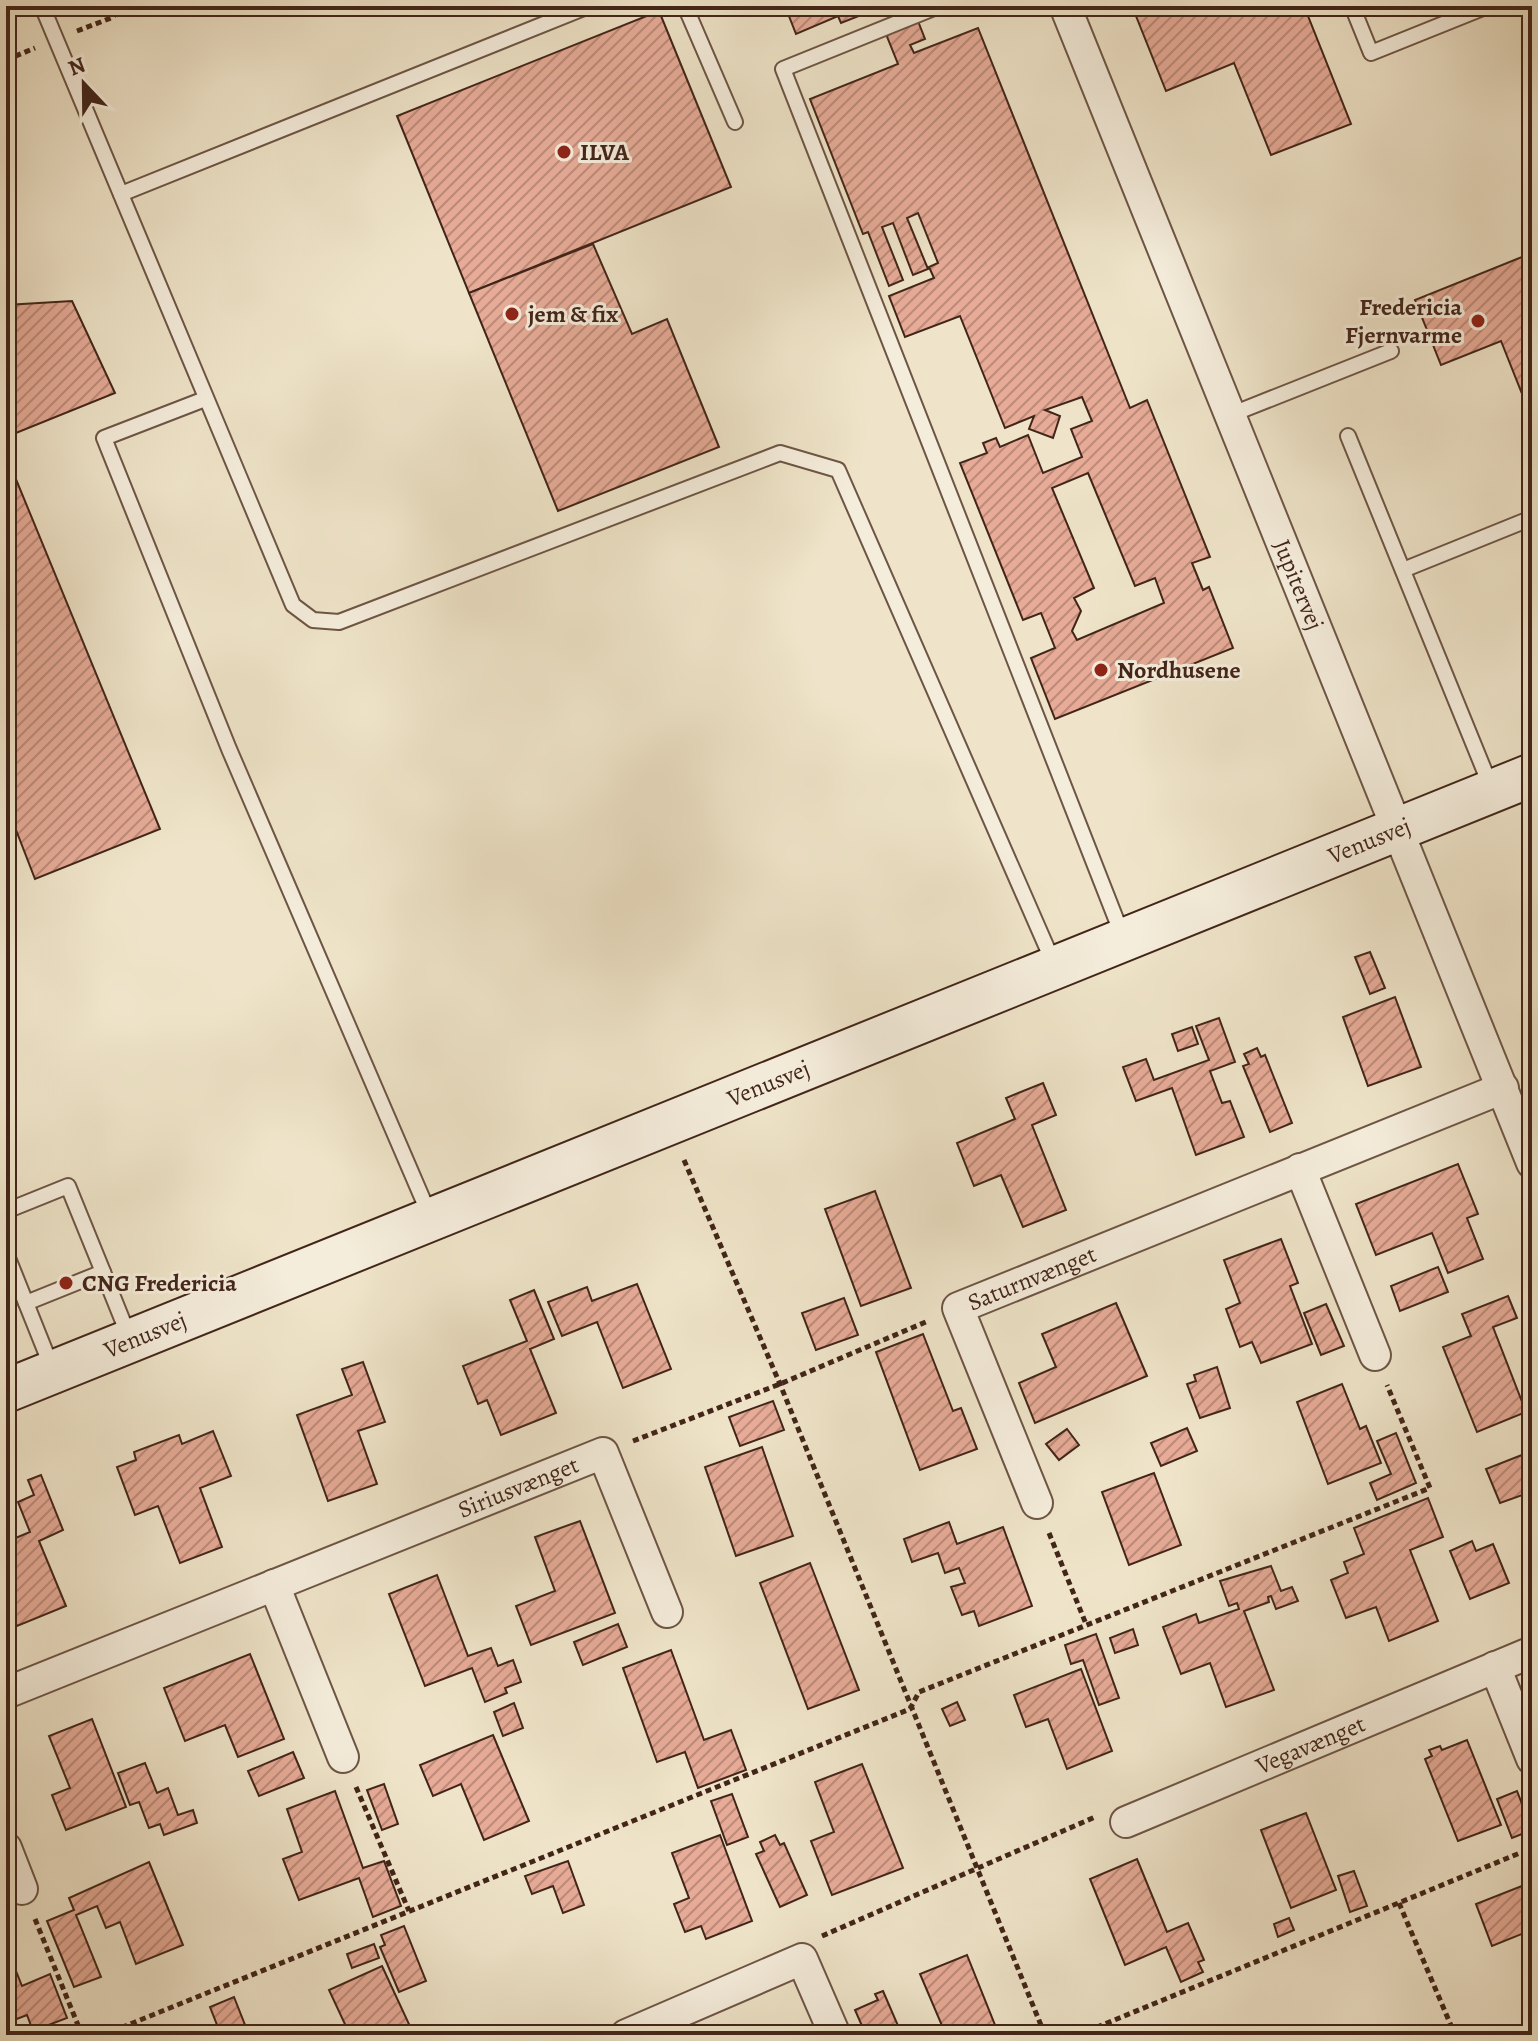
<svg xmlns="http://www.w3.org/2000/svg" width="1538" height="2041" font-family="Alegreya,serif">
	<defs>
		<pattern id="building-hatch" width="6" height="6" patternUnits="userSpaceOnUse" patternTransform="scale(2)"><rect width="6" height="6" fill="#e7ab97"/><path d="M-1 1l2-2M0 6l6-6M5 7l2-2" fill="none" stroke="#bd8b7a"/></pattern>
	</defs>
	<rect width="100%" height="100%" fill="#efe4c9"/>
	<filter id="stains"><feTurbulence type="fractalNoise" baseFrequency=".0025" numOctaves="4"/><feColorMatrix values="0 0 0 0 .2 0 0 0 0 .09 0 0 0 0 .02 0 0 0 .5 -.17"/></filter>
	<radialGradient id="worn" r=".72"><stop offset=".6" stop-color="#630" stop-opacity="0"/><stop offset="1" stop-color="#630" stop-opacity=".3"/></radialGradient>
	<!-- building -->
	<g fill="url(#building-hatch)" stroke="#422519" stroke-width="2" fill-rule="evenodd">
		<polygon points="785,6 884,6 841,23 838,16 796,34"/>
		<polygon points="1132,6 1304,6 1351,124 1271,155 1234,63 1166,91"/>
		<polygon points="659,11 731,187 469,293 397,116"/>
		<path d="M918 21 925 39 910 45 914 53 978 28 1130 408 1147 400 1210 557 1192 563 1203 590 1209 587 1233 648 1055 719 1031 658 1055 648 1041 613 1023 620 960 463 987 453 983 443 996 438 1000 447 1028 435 1043 473 1082 457 1071 429 1092 421 1082 397 1045 410 1060 416 1053 438 1029 429 1034 416 1005 428 960 316 905 337 889 296 934 278 929 267 938 263 918 213 907 218 928 269 913 275 893 223 882 227 903 280 889 286 868 232 863 234 810 99 898 64 886 34ZM1088 473 1135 586 1155 578 1164 603 1077 640 1072 631 1081 611 1074 598 1094 588 1052 488Z"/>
		<polygon points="593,244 632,334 667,319 719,447 558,511 469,293"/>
		<polygon points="1532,253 1532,419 1501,341 1441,365 1415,300"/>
		<polygon points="72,301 115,393 6,437 6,305"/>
		<polygon points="6,455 160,829 35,879 6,804"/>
		<polygon points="1370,952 1385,988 1370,994 1355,957"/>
		<polygon points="1395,997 1421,1067 1368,1086 1343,1017"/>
		<polygon points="1219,1018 1235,1062 1210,1071 1222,1103 1230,1101 1244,1137 1196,1155 1172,1088 1136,1101 1123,1067 1146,1059 1154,1080 1209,1060 1196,1026"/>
		<polygon points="1192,1027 1198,1044 1178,1051 1172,1034"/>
		<polygon points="1257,1048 1261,1057 1265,1055 1292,1123 1270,1132 1243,1066 1249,1064 1244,1054"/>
		<polygon points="1043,1083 1056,1115 1032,1125 1066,1210 1023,1227 1001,1175 974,1186 957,1143 1015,1119 1006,1098"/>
		<polygon points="1458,1164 1478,1214 1467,1218 1483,1259 1448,1273 1432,1233 1376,1255 1356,1204"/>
		<polygon points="875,1191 911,1288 861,1306 825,1209"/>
		<polygon points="1281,1239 1298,1283 1290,1286 1312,1344 1261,1363 1252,1342 1240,1347 1226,1309 1240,1303 1224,1260"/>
		<polygon points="1438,1267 1448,1292 1400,1311 1391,1286"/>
		<polygon points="637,1284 671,1369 623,1388 597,1322 562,1336 548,1302 587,1287 592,1301"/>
		<polygon points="534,1290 554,1339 530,1349 556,1413 501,1435 487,1400 478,1404 463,1366 527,1341 510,1300"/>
		<polygon points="1508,1296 1517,1318 1493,1327 1526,1412 1477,1432 1443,1347 1471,1336 1462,1314"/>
		<polygon points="844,1298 858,1335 816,1350 802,1313"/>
		<polygon points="1116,1303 1147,1376 1035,1423 1019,1383 1056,1367 1042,1334"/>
		<polygon points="1326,1304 1344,1346 1321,1355 1304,1313"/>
		<polygon points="923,1334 953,1411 961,1408 977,1449 920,1470 876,1352"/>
		<polygon points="363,1362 385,1422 358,1431 377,1484 328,1501 297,1415 352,1395 342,1369"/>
		<polygon points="1217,1367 1230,1408 1200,1418 1187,1384 1196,1381 1194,1375"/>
		<polygon points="1342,1384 1360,1429 1366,1426 1381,1463 1328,1484 1297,1402"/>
		<polygon points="773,1401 784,1430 740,1446 729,1417"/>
		<polygon points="1187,1428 1197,1451 1161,1466 1151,1443"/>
		<polygon points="1067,1429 1079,1445 1059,1460 1046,1444"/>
		<polygon points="213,1431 231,1476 200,1488 222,1547 180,1563 158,1506 135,1515 117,1467 136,1460 134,1452 179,1435 182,1444"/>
		<polygon points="1396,1433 1416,1483 1377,1500 1370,1483 1391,1474 1377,1441"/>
		<polygon points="762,1447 793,1536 736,1556 705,1467"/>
		<polygon points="1532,1451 1532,1503 1528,1493 1500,1503 1486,1469"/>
		<polygon points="1154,1473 1181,1545 1129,1565 1102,1492"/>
		<polygon points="41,1475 63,1530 39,1541 66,1606 17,1626 6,1598 6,1542 30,1532 18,1502 34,1495 28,1480"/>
		<polygon points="1428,1498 1443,1537 1410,1550 1438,1621 1389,1641 1376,1607 1346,1618 1331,1580 1348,1573 1344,1562 1364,1554 1354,1528"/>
		<polygon points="580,1521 615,1613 531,1645 516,1606 555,1591 535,1537"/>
		<polygon points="949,1522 957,1544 1003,1527 1032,1606 979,1626 974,1611 962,1615 951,1587 965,1583 959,1568 945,1573 938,1553 912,1562 904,1539"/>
		<polygon points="1472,1541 1476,1551 1493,1544 1509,1583 1470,1599 1450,1551"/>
		<polygon points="810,1563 859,1690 808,1709 760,1583"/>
		<polygon points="1271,1566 1281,1591 1292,1587 1298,1601 1276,1609 1271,1596 1268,1597 1269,1602 1244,1611 1274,1690 1226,1707 1210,1663 1181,1674 1163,1627 1196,1614 1199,1623 1239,1609 1237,1603 1229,1606 1220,1581"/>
		<polygon points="437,1575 468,1656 491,1648 498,1666 513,1660 521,1682 505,1688 507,1693 485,1702 472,1668 425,1686 389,1594"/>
		<polygon points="618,1624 627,1647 583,1665 574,1642"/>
		<polygon points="1133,1629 1138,1645 1115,1653 1110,1638"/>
		<polygon points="1096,1634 1119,1698 1099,1705 1083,1660 1071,1664 1065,1645"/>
		<polygon points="671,1650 704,1740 731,1730 746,1770 698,1788 685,1752 657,1762 623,1668"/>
		<polygon points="250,1654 284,1739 238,1757 225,1725 185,1741 164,1688"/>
		<polygon points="1081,1669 1112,1751 1067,1769 1048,1719 1026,1727 1014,1695"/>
		<polygon points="957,1702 965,1720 950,1726 942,1709"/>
		<polygon points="514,1703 523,1728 503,1736 494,1712"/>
		<polygon points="92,1719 126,1807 66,1830 52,1795 70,1788 49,1736"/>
		<polygon points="493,1735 529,1821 484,1840 461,1784 433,1796 420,1765"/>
		<polygon points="1467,1740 1501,1825 1458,1841 1425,1759 1432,1756 1429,1750 1440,1746 1442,1750"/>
		<polygon points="293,1752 304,1778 259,1796 248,1771"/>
		<polygon points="145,1763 157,1793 168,1788 178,1815 193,1810 197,1823 164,1835 160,1824 149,1828 139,1802 130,1805 118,1773"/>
		<polygon points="862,1764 903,1868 832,1895 811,1841 834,1832 815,1782"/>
		<polygon points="384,1784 398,1824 382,1830 367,1790"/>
		<polygon points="335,1791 363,1868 384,1861 401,1906 373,1917 359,1878 299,1900 283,1859 302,1852 287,1809"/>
		<polygon points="1517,1791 1532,1830 1512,1838 1497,1799"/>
		<polygon points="732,1794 748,1837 727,1845 711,1801"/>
		<polygon points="1306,1813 1336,1890 1291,1908 1261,1830"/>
		<polygon points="720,1835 752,1921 706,1939 701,1926 685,1932 674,1904 689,1898 672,1853"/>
		<polygon points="775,1835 780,1845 784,1843 807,1895 780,1907 756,1854 764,1851 760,1842"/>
		<polygon points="1137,1859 1167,1932 1188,1923 1204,1960 1198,1962 1203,1972 1181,1982 1166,1947 1125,1965 1090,1879"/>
		<polygon points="568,1861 584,1905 563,1913 553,1886 532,1894 525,1876"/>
		<polygon points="149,1862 183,1945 136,1964 120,1922 106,1928 97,1906 76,1915 101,1977 74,1987 47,1921 74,1910 69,1898"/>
		<polygon points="1354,1871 1367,1906 1350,1912 1338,1876"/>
		<polygon points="1532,1882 1532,1938 1529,1931 1492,1946 1476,1904"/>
		<polygon points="1289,1918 1294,1930 1278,1937 1274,1924"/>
		<polygon points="404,1926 426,1981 399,1992 380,1947 385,1945 381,1935"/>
		<polygon points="374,1944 379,1958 352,1968 347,1954"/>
		<polygon points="6,1946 22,1986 50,1974 67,2018 33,2031 27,2015 6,2023"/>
		<polygon points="967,1955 999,2035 946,2035 920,1974"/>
		<polygon points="382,1966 414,2035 350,2035 329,1990"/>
		<polygon points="883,1991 902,2035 866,2035 855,2010 878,2000 875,1994"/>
		<polygon points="234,1997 249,2035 221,2035 210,2007"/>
	</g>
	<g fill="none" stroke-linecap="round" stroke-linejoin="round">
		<!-- lane casing -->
		<g stroke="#6d5545" stroke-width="18">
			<g id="lane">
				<polyline points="42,6 293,605 313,620 339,622 780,453 838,470 1054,964"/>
				<polyline points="685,6 735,122"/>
				<polyline points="939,6 783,69 1123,937"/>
				<polyline points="1352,6 1371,53 1488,6"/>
				<polyline points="121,194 589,6"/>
				<polyline points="205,399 104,438 229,749 430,1216"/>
				<polyline points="1230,415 1391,351"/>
				<polyline points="1348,436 1491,787"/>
				<polyline points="1403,570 1532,518"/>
				<polyline points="6,1211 68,1186 103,1272 26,1303"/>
				<polyline points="6,1253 52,1368"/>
				<polyline points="103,1272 130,1339"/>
			</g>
		</g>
		<!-- street casing -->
		<g stroke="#6d5545" stroke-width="34">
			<g id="street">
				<path id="s1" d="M1065 6 1532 1163"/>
				<polyline points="1300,1169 1375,1355"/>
				<path id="s2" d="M1037 1503 958 1308 1503 1088"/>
				<polyline points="274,1585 343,1757"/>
				<polyline points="1495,1667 1532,1759"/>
				<path id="s3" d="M6 1693 603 1453 667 1612"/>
				<path id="s4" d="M1126 1822 1532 1652"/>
				<polyline points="6,1848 22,1889"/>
				<polyline points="626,2035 802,1959 835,2035"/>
			</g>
		</g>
		<!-- secondary casing -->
		<g stroke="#422519" stroke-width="46">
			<g id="secondary">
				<path id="s5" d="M6 1391 1532 775"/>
			</g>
		</g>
		<!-- path -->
		<g stroke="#422519" stroke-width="5" stroke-dasharray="6 4" stroke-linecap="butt">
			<polyline points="77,31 111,18 126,6"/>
			<polyline points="6,60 35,48"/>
			<polyline points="684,1160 780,1384 1045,2035"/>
			<polyline points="633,1441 780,1384 928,1321"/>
			<polyline points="1049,1533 1086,1624"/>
			<polyline points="356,1787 409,1911"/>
			<polyline points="1399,1903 1455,2035"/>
			<polyline points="35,1919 82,2035"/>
			<polyline points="822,1936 1095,1817"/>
			<polyline points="103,2035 910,1709 919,1692 1430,1488 1387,1385"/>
			<polyline points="1078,2035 1532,1848"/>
		</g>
		<!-- lane -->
		<use href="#lane" stroke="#f5eddc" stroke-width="14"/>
		<!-- street -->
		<use href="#street" stroke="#f5eddc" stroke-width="30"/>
		<!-- secondary -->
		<use href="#secondary" stroke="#f5eddc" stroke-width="42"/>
	</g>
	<!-- markers -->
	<g fill="#8f2418" stroke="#f5eddc" stroke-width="3">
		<circle cx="564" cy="152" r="8"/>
		<circle cx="512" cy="314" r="8"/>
		<circle cx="1478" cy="321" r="8"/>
		<circle cx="1101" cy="670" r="8"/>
		<circle cx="66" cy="1283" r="8"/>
	</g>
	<g text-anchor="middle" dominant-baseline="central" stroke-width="6" stroke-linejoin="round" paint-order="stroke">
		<!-- poi labels -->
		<g font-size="24" font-weight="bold" fill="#422519" stroke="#f5eddc" text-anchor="start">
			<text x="580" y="152">ILVA</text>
			<text x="1462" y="307" text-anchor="end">Fredericia<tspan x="1462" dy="28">Fjernvarme</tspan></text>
			<text x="528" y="314">jem &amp; fix</text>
			<text x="1117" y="670">Nordhusene</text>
			<text x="82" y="1283">CNG Fredericia</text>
		</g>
		<!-- street labels -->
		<g font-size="24" fill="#422519" stroke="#f5eddc">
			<text stroke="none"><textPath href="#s1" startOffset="624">Jupitervej</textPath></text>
			<text stroke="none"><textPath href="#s5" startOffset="1470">Venusvej</textPath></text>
			<text stroke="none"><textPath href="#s5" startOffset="822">Venusvej</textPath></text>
			<text stroke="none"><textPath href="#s2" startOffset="290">Saturnvænget</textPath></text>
			<text stroke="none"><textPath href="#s5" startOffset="150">Venusvej</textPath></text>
			<text stroke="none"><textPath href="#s3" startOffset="552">Siriusvænget</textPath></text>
			<text stroke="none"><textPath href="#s4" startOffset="200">Vegavænget</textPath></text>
		</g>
	</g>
	<!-- margin -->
	<rect width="1538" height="2041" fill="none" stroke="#efe4c9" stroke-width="32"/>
	<rect x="8" y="8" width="1522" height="2025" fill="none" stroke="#422519" stroke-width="4"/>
	<rect x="16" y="16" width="1506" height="2009" fill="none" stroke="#422519" stroke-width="2"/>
	<!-- north arrow -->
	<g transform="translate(84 84) rotate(338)" stroke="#f5eddc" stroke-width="6" paint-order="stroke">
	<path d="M0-6L14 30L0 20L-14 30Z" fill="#422519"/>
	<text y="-12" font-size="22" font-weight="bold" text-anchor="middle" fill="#422519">N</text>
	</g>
	<rect width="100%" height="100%" filter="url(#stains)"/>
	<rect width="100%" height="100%" fill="url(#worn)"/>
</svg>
